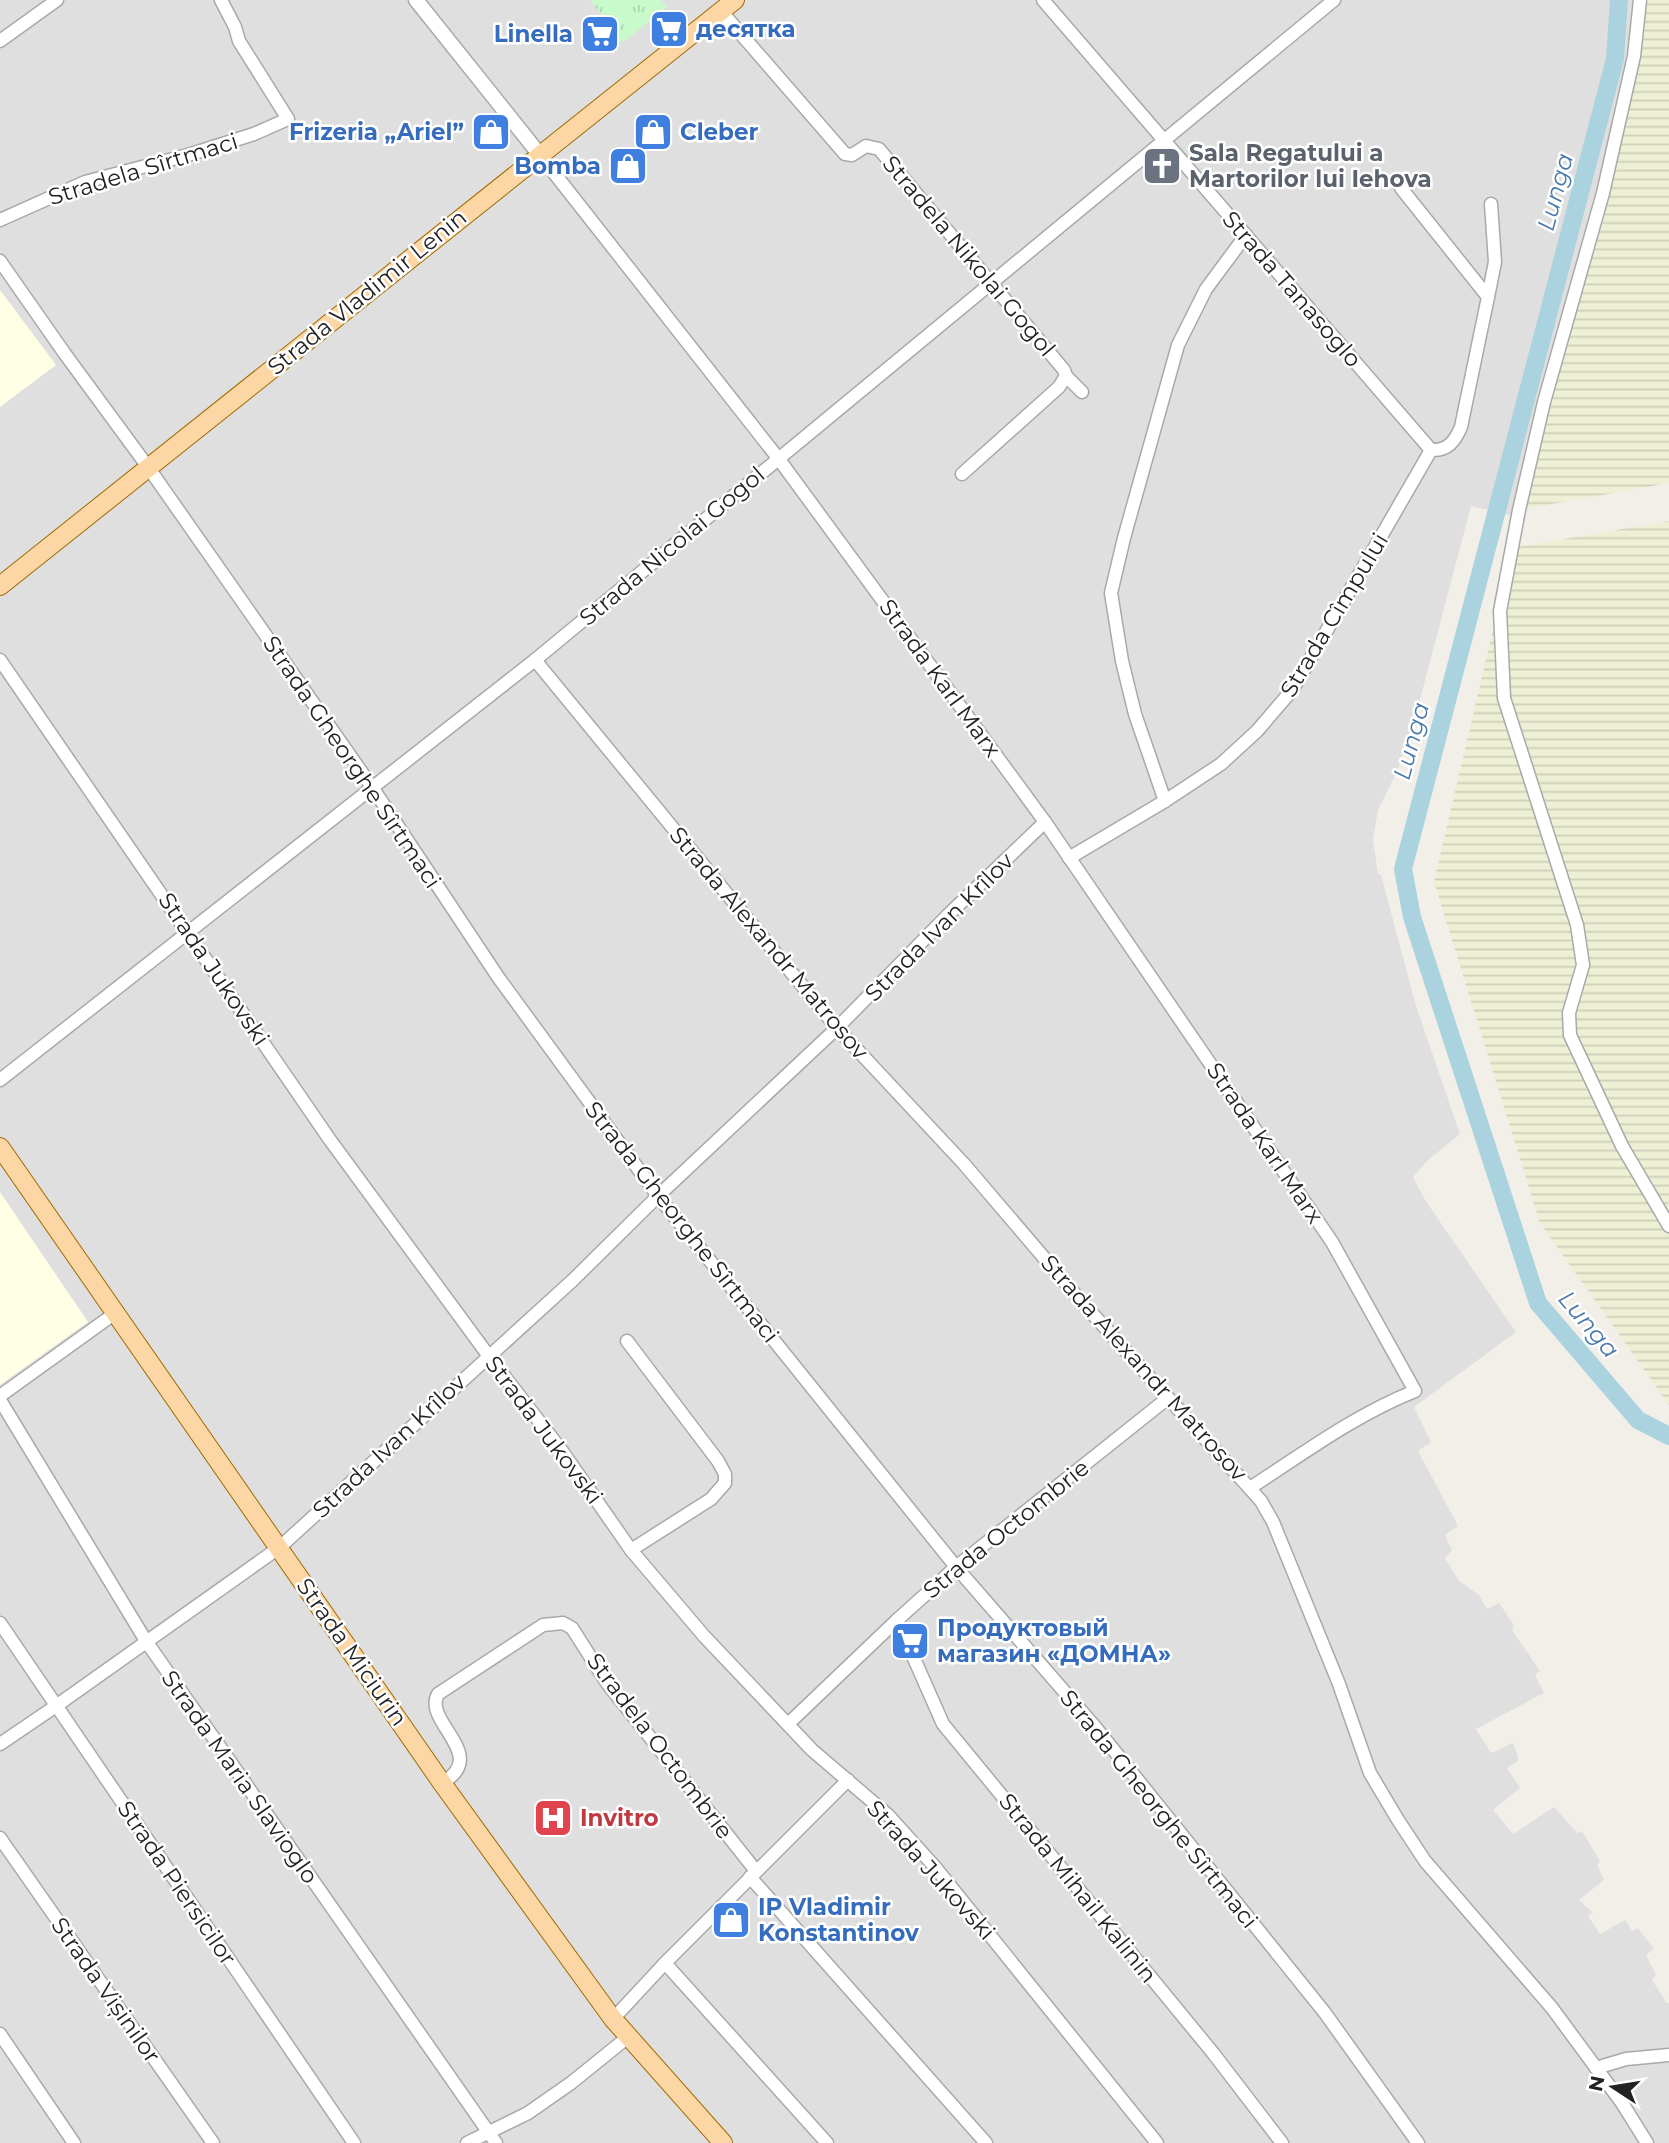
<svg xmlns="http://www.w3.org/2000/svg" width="1669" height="2143" font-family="Montserrat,sans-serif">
	<defs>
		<pattern id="farmland-rules" width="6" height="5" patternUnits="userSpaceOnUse" patternTransform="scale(1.75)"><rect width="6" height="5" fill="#eef0d5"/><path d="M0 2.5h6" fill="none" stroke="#ccceb7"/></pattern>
		<pattern id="park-tufts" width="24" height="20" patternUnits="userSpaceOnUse" patternTransform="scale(1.75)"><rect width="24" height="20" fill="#c8facc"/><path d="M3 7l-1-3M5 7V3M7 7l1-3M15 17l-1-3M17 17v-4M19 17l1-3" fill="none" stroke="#acd6af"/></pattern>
	</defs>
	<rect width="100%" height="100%" fill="#f2efe9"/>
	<!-- residential -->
	<polygon fill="#e0dfdf" points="0,0 1640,0 1634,56 1517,517 1471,506 1422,692 1399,767 1378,810 1373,840 1378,874 1381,875 1416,1006 1460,1134 1428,1160 1413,1177 1425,1200 1516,1332 1414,1407 1431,1442 1418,1451 1458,1526 1445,1535 1452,1550 1445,1558 1459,1581 1479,1595 1487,1609 1499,1603 1512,1622 1514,1627 1512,1630 1540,1671 1535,1675 1544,1693 1476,1729 1491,1753 1513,1743 1518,1756 1518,1761 1507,1768 1520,1788 1493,1810 1513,1834 1554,1807 1577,1833 1582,1831 1600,1861 1597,1865 1604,1880 1579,1900 1593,1913 1588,1916 1600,1934 1625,1920 1632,1931 1638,1928 1654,1949 1646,1955 1656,1975 1652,1980 1667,2003 1669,2003 1669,2143 0,2143"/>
	<!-- education -->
	<g fill="#ffffe5">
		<polygon points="0,290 56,365 0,407"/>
		<polygon points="0,1192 88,1322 0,1385"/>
	</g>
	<!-- farmland -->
	<g fill="url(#farmland-rules)">
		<polygon points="1640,0 1669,0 1669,483 1519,510 1603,193"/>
		<polygon points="1669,521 1669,1405 1540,1223 1434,882 1512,548"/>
	</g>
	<!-- park -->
	<polygon fill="url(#park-tufts)" points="590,0 661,0 667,7 623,42"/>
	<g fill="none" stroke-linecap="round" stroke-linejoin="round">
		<!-- river -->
		<polyline stroke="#aad3df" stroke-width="18" points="1619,0 1615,59 1403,869 1412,917 1538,1303 1638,1420 1669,1436"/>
		<!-- minor casing -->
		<g stroke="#a9a9a9" stroke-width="15">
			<g id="minor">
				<polyline points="1043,0 1431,450"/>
				<polyline points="1640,0 1634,56 1603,193 1544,402 1519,510 1500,611 1504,698 1577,925 1583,965 1569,1013 1570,1035 1622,1146 1669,1226"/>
				<polyline points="721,11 845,154 852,155 866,146 879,149 1064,370 1066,376 1082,392"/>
				<polyline points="0,41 57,0"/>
				<path d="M540 155 778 458 1045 822 1332 1242 1415 1391C1355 1415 1304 1453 1250 1488"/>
				<polyline points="0,220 85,182 188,155 254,134 288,119 239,41 235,27 221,0"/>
				<polyline points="0,261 65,354 148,467 372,787 498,977 658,1196 956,1567 1096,1728 1325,2013 1418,2143"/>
				<polyline points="1488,297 1495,262 1491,204"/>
				<polyline points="962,474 1059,387 1066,376"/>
				<polyline points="0,660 330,1140 488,1355 562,1451 631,1550 704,1636 812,1750 888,1815 935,1867 1157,2143"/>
				<polyline points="535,660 837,1028 964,1164 1081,1301 1261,1501 1273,1522 1339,1684 1370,1773 1398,1820 1425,1861 1552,2008 1622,2103 1647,2143"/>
				<polyline points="1165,801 1135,714 1122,661 1111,593 1124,538 1178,345 1206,289 1246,235"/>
				<path d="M1069 858 1165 801 1221 764 1257 731 1293 689 1431 450C1448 451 1455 441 1461 427L1488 297 1401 188"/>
				<polyline points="0,1080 535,660 1334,0"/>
				<polyline points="627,1341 718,1461 725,1474 725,1483 711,1499 631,1550"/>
				<polyline points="0,1396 114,1314"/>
				<polyline points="0,1400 146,1641 496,2143"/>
				<polyline points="897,1620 943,1724 1213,2053 1282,2143"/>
				<polyline points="0,1623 354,2143"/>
				<polyline points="788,1724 897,1620 956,1567 1168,1398"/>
				<polyline points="0,1744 56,1706 280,1547 573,1280 658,1196 837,1028 948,915 1045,822"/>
				<path d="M442 1783C491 1755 422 1722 438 1694L543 1625 563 1623 572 1628 607 1683 756 1871"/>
				<polyline points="0,1838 213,2143"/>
				<polyline points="750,1877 986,2143"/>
				<polyline points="665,1963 827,2143"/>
				<polyline points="613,2019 665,1963 848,1780"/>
				<polyline points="0,2034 74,2143"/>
				<polyline points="1596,2068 1626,2059 1669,2055"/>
				<polyline points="467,2143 528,2113 571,2083 628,2037"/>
			</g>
		</g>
		<!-- tertiary casing -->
		<g stroke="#a9a9a9" stroke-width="17">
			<polyline id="tertiary" points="416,0 540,155"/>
		</g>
		<!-- primary casing -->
		<g stroke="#a06b00" stroke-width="20">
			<g id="primary">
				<polyline points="0,586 735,0"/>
				<polyline points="0,1147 442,1783 613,2019 723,2143"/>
			</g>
		</g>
		<!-- minor -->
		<use href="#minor" stroke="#fff" stroke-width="12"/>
		<!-- tertiary -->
		<use href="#tertiary" stroke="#fff" stroke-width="14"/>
		<!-- primary -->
		<use href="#primary" stroke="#fcd6a4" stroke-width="18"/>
	</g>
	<!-- icons -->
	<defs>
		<g id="supermarket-square" transform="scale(2.0125)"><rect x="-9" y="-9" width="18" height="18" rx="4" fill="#3f7fe0" stroke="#fff"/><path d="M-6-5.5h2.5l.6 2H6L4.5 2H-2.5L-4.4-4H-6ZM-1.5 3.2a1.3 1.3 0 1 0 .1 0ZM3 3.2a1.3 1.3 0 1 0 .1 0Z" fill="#fff"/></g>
		<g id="shop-square" transform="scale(2.0125)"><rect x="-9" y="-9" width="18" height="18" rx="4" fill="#3f7fe0" stroke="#fff"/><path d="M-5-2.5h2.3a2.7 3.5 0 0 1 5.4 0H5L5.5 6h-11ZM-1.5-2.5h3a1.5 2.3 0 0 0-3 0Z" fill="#fff"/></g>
		<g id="church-square" transform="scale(2.0125)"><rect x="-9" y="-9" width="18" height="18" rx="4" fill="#6b7280" stroke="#fff"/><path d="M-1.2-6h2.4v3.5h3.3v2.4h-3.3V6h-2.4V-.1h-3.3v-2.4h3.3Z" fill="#fff"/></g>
		<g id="hospital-square" transform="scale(2.0125)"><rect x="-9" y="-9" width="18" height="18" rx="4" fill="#e0444e" stroke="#fff"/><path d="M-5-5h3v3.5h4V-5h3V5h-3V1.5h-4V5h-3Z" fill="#fff"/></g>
	</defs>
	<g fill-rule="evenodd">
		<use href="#supermarket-square" x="669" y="29"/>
		<use href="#supermarket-square" x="600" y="34"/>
		<use href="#shop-square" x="491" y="132"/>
		<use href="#shop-square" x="653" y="132"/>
		<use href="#shop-square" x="628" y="166"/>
		<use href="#church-square" x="1162" y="166"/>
		<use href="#supermarket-square" x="910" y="1641"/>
		<use href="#hospital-square" x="553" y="1818"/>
		<use href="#shop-square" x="731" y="1920"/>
	</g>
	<g text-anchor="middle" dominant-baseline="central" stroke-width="5" stroke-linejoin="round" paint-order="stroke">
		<!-- shop labels -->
		<g font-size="23" font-weight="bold" fill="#366cbe" stroke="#fff" text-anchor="start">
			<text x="696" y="29">десятка</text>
			<text x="573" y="34" text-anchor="end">Linella</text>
			<text x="464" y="132" text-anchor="end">Frizeria „Ariel”</text>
			<text x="680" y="132">Cleber</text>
			<text x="601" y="166" text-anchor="end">Bomba</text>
			<text x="937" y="1628">Продуктовый<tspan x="937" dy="26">магазин «ДОМНА»</tspan></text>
			<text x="758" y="1907">IP Vladimir<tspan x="758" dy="26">Konstantinov</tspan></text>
		</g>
		<!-- worship labels -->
		<g font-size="23" font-weight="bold" fill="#5b616d" stroke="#fff" text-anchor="start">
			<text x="1189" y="153">Sala Regatului a<tspan x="1189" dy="26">Martorilor lui Iehova</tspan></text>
		</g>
		<!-- street labels -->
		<g font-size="23" fill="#222" stroke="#fff">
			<text transform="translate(143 169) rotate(-17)">Stradela Sîrtmaci</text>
			<text transform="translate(969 256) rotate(50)">Stradela Nikolai Gogol</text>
			<text transform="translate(1292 289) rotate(49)">Strada Tanasoglo</text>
			<text transform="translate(367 292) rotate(-39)">Strada Vladimir Lenin</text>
			<text transform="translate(672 546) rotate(-40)">Strada Nicolai Gogol</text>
			<text transform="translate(1334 615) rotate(-59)">Strada Cîmpului</text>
			<text transform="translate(940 678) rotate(54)">Strada Karl Marx</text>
			<text transform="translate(352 762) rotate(56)">Strada Gheorghe Sîrtmaci</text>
			<text transform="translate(939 927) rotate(-45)">Strada Ivan Krîlov</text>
			<text transform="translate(769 943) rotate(50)">Strada Alexandr Matrosov</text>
			<text transform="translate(214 969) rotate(56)">Strada Jukovski</text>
			<text transform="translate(1265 1143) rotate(56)">Strada Karl Marx</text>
			<text transform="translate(682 1222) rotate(52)">Strada Gheorghe Sîrtmaci</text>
			<text transform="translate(1144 1368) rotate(48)">Strada Alexandr Matrosov</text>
			<text transform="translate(544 1430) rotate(53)">Strada Jukovski</text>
			<text transform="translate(389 1446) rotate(-43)">Strada Ivan Krîlov</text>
			<text transform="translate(1006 1529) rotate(-39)">Strada Octombrie</text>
			<text transform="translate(352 1652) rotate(55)">Strada Miciurin</text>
			<text transform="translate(660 1746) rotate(53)">Stradela Octombrie</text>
			<text transform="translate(240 1777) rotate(55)">Strada Maria Slavioglo</text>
			<text transform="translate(1159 1809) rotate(51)">Strada Gheorghe Sîrtmaci</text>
			<text transform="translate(931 1870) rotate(48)">Strada Jukovski</text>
			<text transform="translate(177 1883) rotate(56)">Strada Piersicilor</text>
			<text transform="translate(1078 1888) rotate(51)">Strada Mihail Kalinin</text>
			<text transform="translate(106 1990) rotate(55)">Strada Vișinilor</text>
		</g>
		<!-- health labels -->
		<g font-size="23" font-weight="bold" fill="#be3a42" stroke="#fff" text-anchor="start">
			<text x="580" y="1818">Invitro</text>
		</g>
		<!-- water labels -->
		<g font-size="24" font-style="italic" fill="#4a7aab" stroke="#fff">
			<text transform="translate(1555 192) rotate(-75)">Lunga</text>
			<text transform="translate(1411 741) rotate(-75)">Lunga</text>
			<text transform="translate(1589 1324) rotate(50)">Lunga</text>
		</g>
	</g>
	<!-- north arrow -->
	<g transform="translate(1613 2087) rotate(282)" stroke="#ffffff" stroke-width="5" paint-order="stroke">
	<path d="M0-5L12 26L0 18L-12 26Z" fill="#222222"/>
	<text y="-10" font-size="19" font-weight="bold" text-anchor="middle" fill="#222222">N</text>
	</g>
</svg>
